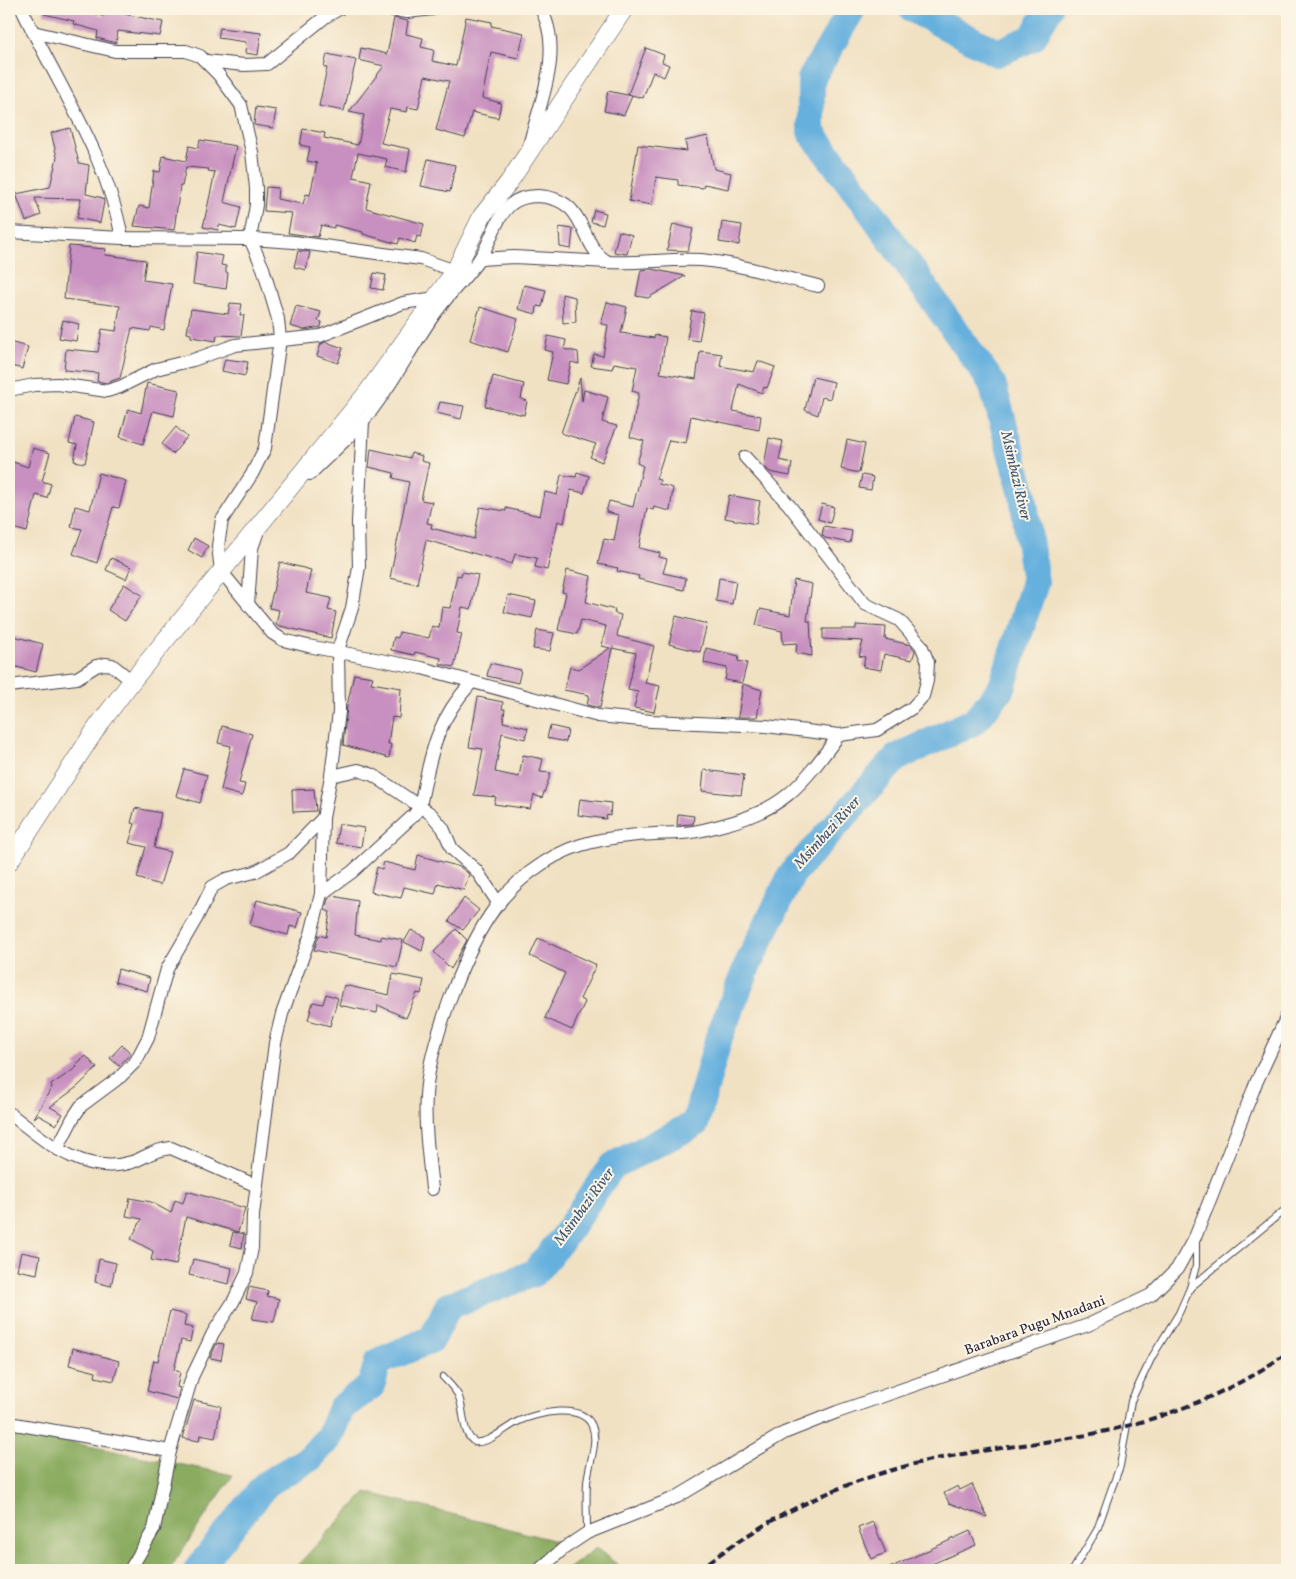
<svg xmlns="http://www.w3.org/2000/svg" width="1296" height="1579" font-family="Vollkorn,serif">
	<rect width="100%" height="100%" fill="#fcf5e5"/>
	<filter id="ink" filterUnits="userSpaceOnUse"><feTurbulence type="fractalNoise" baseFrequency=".02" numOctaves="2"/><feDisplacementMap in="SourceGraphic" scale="10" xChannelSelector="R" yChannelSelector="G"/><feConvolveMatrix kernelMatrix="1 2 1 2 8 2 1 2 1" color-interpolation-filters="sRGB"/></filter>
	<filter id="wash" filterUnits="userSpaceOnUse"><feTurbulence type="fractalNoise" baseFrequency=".0096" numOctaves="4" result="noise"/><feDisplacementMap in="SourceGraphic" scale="20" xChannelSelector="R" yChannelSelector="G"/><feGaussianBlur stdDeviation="1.12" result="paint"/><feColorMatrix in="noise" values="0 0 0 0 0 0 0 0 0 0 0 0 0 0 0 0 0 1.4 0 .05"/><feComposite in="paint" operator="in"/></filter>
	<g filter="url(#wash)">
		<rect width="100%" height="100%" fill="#f1e1c3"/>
		<!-- forest -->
		<g fill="#8bac60" stroke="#56674e">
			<polygon points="9,1430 233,1475 169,1570 9,1570"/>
			<polygon points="366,1492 556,1541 527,1570 293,1570"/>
			<polygon points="596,1548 618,1565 615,1570 566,1570"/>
		</g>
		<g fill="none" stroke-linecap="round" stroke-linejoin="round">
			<!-- river -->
			<g stroke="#66b0de" stroke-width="28">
				<polyline points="913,9 997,53 1032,38 1049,9"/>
				<polyline points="197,1570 266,1484 310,1458 329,1437 341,1408 371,1386 378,1362 432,1339 448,1306 534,1273 562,1239 612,1166 695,1124 719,1037 749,962 792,874 896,758 975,721 1002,687 1035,582 1023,495 992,383 867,206 811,132 811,79 852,9"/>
			</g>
		</g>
		<g id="blocks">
			<!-- building -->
			<g fill="#c890c0">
				<polygon points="44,9 76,9 103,16 104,10 163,22 160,36 118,31 116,43 97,38 98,31 73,24 74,21 44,14"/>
				<polygon points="466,17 492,22 491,26 524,33 518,58 491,52 482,98 501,103 498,118 472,112 465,138 436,130 449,81 425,76 418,109 408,107 407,112 390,109 381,143 410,149 406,172 385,167 387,159 358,153 353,177 371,181 366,208 424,224 421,237 417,236 415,243 400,238 398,244 363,234 363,232 334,225 334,228 321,225 318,237 288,233 292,213 264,211 266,187 278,188 277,199 303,204 306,194 310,195 317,163 307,161 310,147 300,145 303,129 325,133 324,138 358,145 364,115 349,112 384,66 359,60 361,48 387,54 394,18 408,21 406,34 423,38 421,47 434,50 432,61 456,66"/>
				<polygon points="220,28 261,33 258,55 245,53 246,42 218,38"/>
				<polygon points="646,48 664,55 662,62 669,65 664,77 653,72 643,98 628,94"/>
				<polygon points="327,54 356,60 344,111 319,106 327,68 324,67"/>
				<polygon points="608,91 632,96 624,115 604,111"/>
				<polygon points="256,107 276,110 273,128 254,125"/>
				<polygon points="70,128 79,163 89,165 86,194 103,198 104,202 100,223 77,218 81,199 35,198 41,215 26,221 16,194 50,187 57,157 51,133"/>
				<polygon points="708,136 714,169 731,173 728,189 704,184 703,188 678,185 678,180 656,177 652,205 629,201 638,145 687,151 685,141"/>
				<polygon points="200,140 236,146 224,202 241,207 236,229 219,225 218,230 203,227 215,172 208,171 209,169 186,167 182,186 180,186 174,230 134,226 139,206 149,208 154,171 160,172 163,156 186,161 189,146 198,148"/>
				<polygon points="428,159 455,165 450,192 421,186"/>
				<polygon points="594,210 606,213 603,225 591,222"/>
				<polygon points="722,222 742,225 739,245 719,242"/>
				<polygon points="673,224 693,229 688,251 667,250"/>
				<polygon points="559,227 573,229 571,249 560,247"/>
				<polygon points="619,231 632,235 627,254 614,252"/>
				<polygon points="69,246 106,249 105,255 146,260 143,280 172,284 164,330 151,327 150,331 132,328 120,378 117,379 106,383 97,381 98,373 64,370 66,349 98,352 102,329 116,331 120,306 64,299"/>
				<polygon points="298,251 310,252 306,270 294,267"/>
				<polygon points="197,252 223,256 221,265 226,266 226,272 228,273 226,289 193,284"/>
				<polygon points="651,269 685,276 648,298 636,296 641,270"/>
				<polygon points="374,273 386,275 383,290 371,288"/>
				<polygon points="524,285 546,290 542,307 537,306 536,314 518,309"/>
				<polygon points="562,294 575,297 576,322 563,323"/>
				<polygon points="607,302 627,307 621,333 654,338 655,335 666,337 660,373 696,379 700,351 722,354 720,366 754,372 758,361 775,367 767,388 764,387 762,393 739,384 733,411 761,416 759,430 691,416 686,443 669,440 656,479 660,480 659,484 673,488 670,511 654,507 653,510 647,508 639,548 660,553 659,557 667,559 663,573 686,578 684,590 638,579 639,576 617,571 618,568 598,564 604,539 614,541 619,515 606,512 609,501 633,507 643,466 637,463 644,441 630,437 639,393 632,391 637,367 614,363 612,369 591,366 594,354 603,356 608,325 601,324"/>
				<polygon points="230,303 242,304 240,315 244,315 241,336 217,335 216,341 191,337 191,334 187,333 191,309 228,314"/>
				<polygon points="296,306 321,312 318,321 322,322 321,327 304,330 290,326"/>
				<polygon points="480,307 518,319 508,352 470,340"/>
				<polygon points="692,311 704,313 699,341 687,339"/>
				<polygon points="63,320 79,324 76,341 59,338"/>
				<polygon points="548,336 566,340 564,349 578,352 579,364 571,362 566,384 547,380 553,352 545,350"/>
				<polygon points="9,342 28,347 22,369 9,365"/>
				<polygon points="326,342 343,348 338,363 317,356 321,344"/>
				<polygon points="225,359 248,362 245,376 222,371"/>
				<polygon points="493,376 524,384 521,399 527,401 524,415 485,406"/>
				<polygon points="813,377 834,382 830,399 822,397 818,415 805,410"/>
				<polygon points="580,378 582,401 584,390 608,397 602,422 617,426 602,462 590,457 596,444 561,433"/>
				<polygon points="147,383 179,390 174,416 153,411 143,444 120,437 128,409 141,413"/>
				<polygon points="440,402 464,406 461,419 437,413"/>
				<polygon points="75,417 94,422 85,463 74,461 77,445 69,443"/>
				<polygon points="176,427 187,437 173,454 162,444"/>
				<polygon points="769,438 783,441 779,460 792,463 790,476 770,472 764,466"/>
				<polygon points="847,440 865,444 859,473 841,469"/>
				<polygon points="33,448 50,453 42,481 51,484 47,498 36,495 27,532 9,527 9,479 13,462 28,467"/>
				<polygon points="371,449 410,458 411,453 422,456 421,461 429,463 421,500 432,502 427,523 432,524 431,528 474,539 480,507 506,511 506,508 540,516 545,492 557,495 561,475 576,477 577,472 589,476 584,493 571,490 564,523 558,521 547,570 535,567 537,558 515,554 512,564 426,540 417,584 390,578 409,482 393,478 394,473 369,467"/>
				<polygon points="99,473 126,481 119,508 113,507 97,563 73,554 82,529 71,527 75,506 90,510"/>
				<polygon points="862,475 873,477 871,490 859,488"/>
				<polygon points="729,495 760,501 756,524 725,518"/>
				<polygon points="822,504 834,507 830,523 818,519"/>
				<polygon points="824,526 852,531 850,543 825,538 822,535"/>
				<polygon points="194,538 208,546 202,558 188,550"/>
				<polygon points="111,558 131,567 126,579 106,570"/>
				<polygon points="280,562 311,570 306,593 331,598 328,610 336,612 331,638 276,625 279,610 269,608"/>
				<polygon points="567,570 591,576 586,602 615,610 614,613 621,615 617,636 654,646 645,683 660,686 654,712 634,708 638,692 628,690 636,653 612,648 600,708 587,705 589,695 564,690 570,667 579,669 610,648 602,646 606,626 581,620 577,634 558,630 566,593 562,592"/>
				<polygon points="462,572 478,575 471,609 462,607 457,633 462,634 454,667 440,664 441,658 415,652 414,655 391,650 394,637 398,638 399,632 429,638 432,626 439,628 442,607 450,608 457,575 461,576"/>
				<polygon points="719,578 736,581 732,604 716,601"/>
				<polygon points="794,580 812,584 807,621 810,621 812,656 796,653 797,643 783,644 782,631 756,625 760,609 790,615"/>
				<polygon points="124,584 142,595 125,621 108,610"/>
				<polygon points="508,595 536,601 532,618 504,612"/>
				<polygon points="676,616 707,624 700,652 669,644"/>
				<polygon points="856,625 886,627 885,639 911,645 915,651 912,660 884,654 881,670 863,667 865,657 859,656 863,641 823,639 823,629 856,629"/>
				<polygon points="537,630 554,633 550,651 533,649"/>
				<polygon points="13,636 43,644 36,672 9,665 9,653"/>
				<polygon points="706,648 739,656 738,661 747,663 742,683 725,680 727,668 704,663"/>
				<polygon points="490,663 521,670 518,683 487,676"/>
				<polygon points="354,674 373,677 371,683 401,688 399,718 392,717 388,744 391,744 389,758 343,745 347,706"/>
				<polygon points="743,684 762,690 757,717 738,717"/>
				<polygon points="478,697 503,702 502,709 505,709 503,722 528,728 525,739 502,733 495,772 519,777 523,755 543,759 540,772 551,773 542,798 534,795 530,809 494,804 496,797 474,795 483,749 469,747"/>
				<polygon points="222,726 252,734 239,783 245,784 242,796 221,790 231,746 218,743"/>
				<polygon points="550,726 568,730 566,742 547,738"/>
				<polygon points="184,769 207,775 200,803 176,796"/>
				<polygon points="704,770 744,775 741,795 702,791"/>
				<polygon points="314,789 316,811 293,812 292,790"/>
				<polygon points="580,799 611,803 610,816 607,815 606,819 578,815"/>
				<polygon points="135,808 161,813 154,848 170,852 160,885 137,878 146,847 129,843 135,824 131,823"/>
				<polygon points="678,814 694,816 693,824 677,825"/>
				<polygon points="339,824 364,828 361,847 336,843"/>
				<polygon points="418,855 460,867 469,874 464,890 438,883 435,894 404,887 401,898 371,892 377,867 382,869 384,862 415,870"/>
				<polygon points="333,896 358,901 355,935 381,940 381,936 403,940 397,967 314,950 319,935 326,937 330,912 325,910 328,899"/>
				<polygon points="464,898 479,910 463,930 449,921"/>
				<polygon points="257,900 302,912 297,928 290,926 288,935 250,925"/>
				<polygon points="456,929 467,940 451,969 434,952"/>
				<polygon points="411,930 425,937 422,951 404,942"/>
				<polygon points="538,938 596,965 580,999 585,1002 572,1030 545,1018 565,973 530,956"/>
				<polygon points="118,969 150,978 147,991 115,982"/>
				<polygon points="393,974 424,980 421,994 417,993 406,1018 378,1005 377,1013 339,1005 344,985 389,995"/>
				<polygon points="326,994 338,998 330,1026 308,1020 313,1002 323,1004"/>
				<polygon points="122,1045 131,1053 119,1066 110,1058"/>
				<polygon points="86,1056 97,1068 77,1087 50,1107 63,1114 56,1125 38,1115 34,1118 52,1087 51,1085 77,1067 75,1065"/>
				<polygon points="187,1191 245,1208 238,1232 186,1217 176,1265 151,1260 153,1251 131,1239 142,1219 126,1216 130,1198 151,1202 171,1213 175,1200 183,1203"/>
				<polygon points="233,1232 244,1234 242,1248 230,1245"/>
				<polygon points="21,1252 40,1256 37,1274 17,1270"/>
				<polygon points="99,1259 116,1263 111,1286 95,1282"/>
				<polygon points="193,1259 232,1268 229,1284 189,1275"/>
				<polygon points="249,1287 268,1291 267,1296 279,1299 274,1322 252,1319 257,1302 246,1299"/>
				<polygon points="170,1311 186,1315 184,1326 193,1328 190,1342 181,1340 174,1370 180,1372 177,1387 180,1388 177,1399 147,1391 154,1360 158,1361"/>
				<polygon points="217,1343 224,1344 221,1360 210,1358"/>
				<polygon points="73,1348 119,1361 114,1381 95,1377 96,1372 69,1365"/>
				<polygon points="194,1400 221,1406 215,1438 200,1435 199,1441 183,1438"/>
				<polygon points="972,1484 987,1517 949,1503 944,1493 958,1486 960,1490"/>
				<polygon points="873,1522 886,1553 871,1559 858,1528"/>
				<polygon points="970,1531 976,1545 918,1570 885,1570"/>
			</g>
		</g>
	</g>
	<g filter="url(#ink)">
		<use href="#blocks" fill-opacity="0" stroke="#413f4f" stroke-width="1"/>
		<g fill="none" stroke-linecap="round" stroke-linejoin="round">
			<!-- lane casing -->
			<g stroke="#413f4f" stroke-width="8">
				<g id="lane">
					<polyline points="1190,1288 1287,1208"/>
					<path d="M443 1377C449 1383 454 1388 458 1395 465 1408 461 1435 475 1442 489 1444 506 1427 519 1421 536 1413 583 1402 592 1426 599 1442 588 1466 587 1483 586 1499 587 1516 587 1533"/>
					<polyline points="1073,1570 1097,1530 1111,1490 1120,1466 1131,1401 1152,1357 1179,1313 1190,1288 1196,1266 1196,1241"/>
				</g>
			</g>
			<!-- street casing -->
			<g stroke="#413f4f" stroke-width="14">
				<g id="street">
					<path d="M22 9C57 84 107 155 122 238"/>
					<polyline points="388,9 407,12 433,9"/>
					<polyline points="33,32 115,51 186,51 200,56 218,74 241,105 252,152 256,188 256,205 250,239 263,268 278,319 280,339 265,448 252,474 222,520 218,546 221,571 272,633 283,640 308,646 422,668 598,716 651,721 766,726 839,735 877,730 912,708 923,696 927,681 928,662 921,645 899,620 865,604 789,505 745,457"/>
					<polyline points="206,61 244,65 267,64 325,17 339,9"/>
					<path d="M529 146C540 101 564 52 541 9"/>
					<polyline points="9,232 122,238 250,239 294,242 421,259 455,271"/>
					<polyline points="480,259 514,257 608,262"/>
					<polyline points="9,390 34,385 58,384 107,391 120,387 156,369 193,360 235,345 320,336 403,303 435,298"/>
					<path d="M310 474C328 456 348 439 364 420 390 389 408 353 431 319 445 298 463 281 478 261 491 244 494 220 510 205 518 198 528 196 538 196 590 199 577 245 608 262 639 264 670 258 701 260 742 264 779 277 818 286"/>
					<polyline points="248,605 252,548 258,531"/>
					<polyline points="9,686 77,678 96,666 105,664 112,665 132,681"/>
					<polyline points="331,776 358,770 373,775 431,814 443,828 452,849 476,870 499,904"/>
					<path d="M321 894 352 872 414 815 420 806C431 754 435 722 472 682"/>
					<path d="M9 1113C44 1140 83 1177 132 1162 147 1157 152 1150 171 1148L257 1186"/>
					<polyline points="57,1149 73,1118 81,1106 120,1077 136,1061 148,1038 167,969 196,919 212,887 226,879 255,872 289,853 323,818"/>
					<path d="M432 1189C429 1158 424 1127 426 1095 429 1046 463 955 490 915 511 883 546 856 581 845 613 835 649 834 682 833 695 833 707 829 719 826 784 810 800 787 839 735"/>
					<polyline points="9,1423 170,1451"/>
					<polyline points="130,1570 154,1529 170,1451 192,1377 213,1333 233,1302 247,1273 252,1248 253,1215 275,1043 282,1014 311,934 321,894 323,818 331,776 339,712 338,650 352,608 359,567 358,522 363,421"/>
					<polyline points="539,1570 563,1549 587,1533 677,1497 784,1433 837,1412 1088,1325 1151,1295 1177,1269 1196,1235 1256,1083 1287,1016"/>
				</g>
			</g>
			<!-- secondary casing -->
			<g stroke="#413f4f" stroke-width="19">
				<polyline id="secondary" points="9,862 98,726 132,681 367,393 455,271 482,216 509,182 624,9"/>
			</g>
			<!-- lane -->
			<use href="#lane" stroke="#fff" stroke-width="6"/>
			<!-- street -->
			<use href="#street" stroke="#fff" stroke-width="12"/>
			<!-- secondary -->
			<use href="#secondary" stroke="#fff" stroke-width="18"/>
			<!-- rail -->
			<path stroke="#22223b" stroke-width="4" stroke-dasharray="8 4" stroke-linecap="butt" d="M699 1570C763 1519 837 1483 918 1463 976 1449 1037 1445 1097 1433 1164 1419 1231 1393 1287 1353"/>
		</g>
	</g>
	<g text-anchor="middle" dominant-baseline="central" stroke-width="4" stroke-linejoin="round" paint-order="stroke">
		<!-- street labels -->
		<g font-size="14" fill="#22223b" stroke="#fcf5e5">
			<text transform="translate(1035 1326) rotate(-20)">Barabara Pugu Mnadani</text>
		</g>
		<!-- water labels -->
		<g font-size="15" font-style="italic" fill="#3a5474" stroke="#fcf5e5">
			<text transform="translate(1015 476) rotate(77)">Msimbazi River</text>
			<text transform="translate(828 833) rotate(-48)">Msimbazi River</text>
			<text transform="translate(585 1207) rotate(-54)">Msimbazi River</text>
		</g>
	</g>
	<!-- margin -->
	<rect width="1296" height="1579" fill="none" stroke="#fcf5e5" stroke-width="30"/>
</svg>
